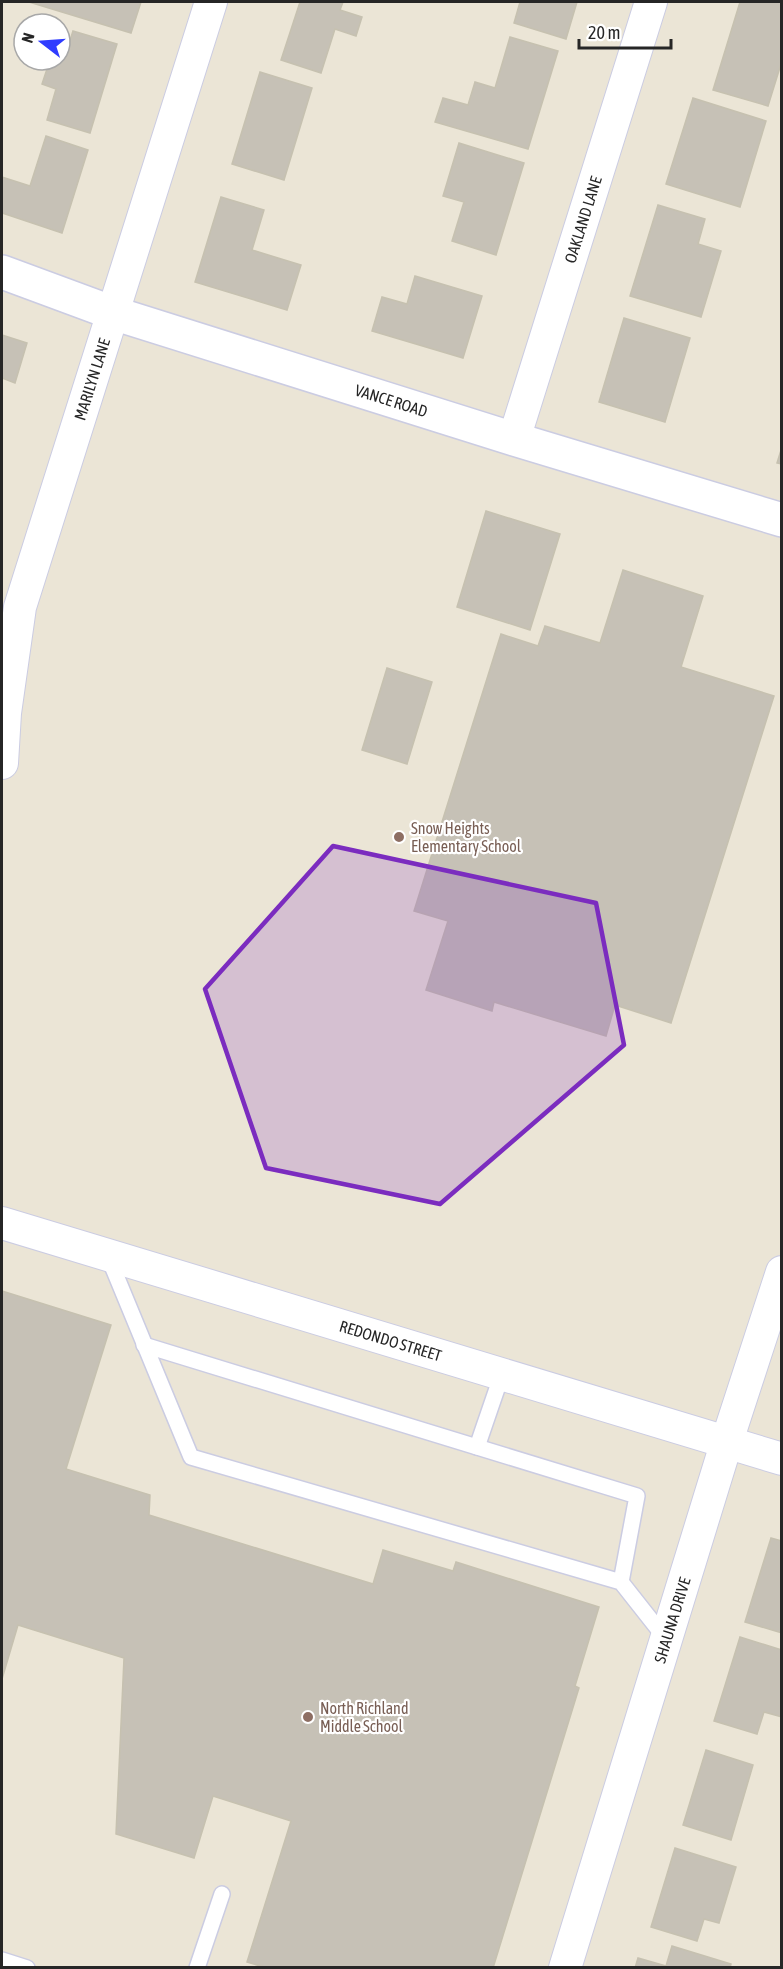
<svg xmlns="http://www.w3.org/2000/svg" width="783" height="1969" font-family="'Asap Condensed',sans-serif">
	<rect width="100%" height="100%" fill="#ebe5d6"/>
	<!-- building -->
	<g fill="#c6c1b6" stroke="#c6c1b0" stroke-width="1.5">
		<polygon points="29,2 141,2 131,33"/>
		<polygon points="300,2 343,2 340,10 362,17 356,36 335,29 321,73 281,60"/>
		<polygon points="520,2 577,2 566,39 514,23"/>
		<polygon points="740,2 782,2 782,61 768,106 713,90"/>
		<polygon points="73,31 117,44 90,133 47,120 56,89 42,84 50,60 60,60 60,55 65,56"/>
		<polygon points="510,37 558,51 528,149 435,122 443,98 468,105 475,82 495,88"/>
		<polygon points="260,72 312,88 284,180 232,164"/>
		<polygon points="693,98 766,121 740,207 666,184"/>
		<polygon points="46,136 88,150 62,233 2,213 2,177 30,186"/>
		<polygon points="459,143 524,163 496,255 452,241 464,202 443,196"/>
		<polygon points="221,197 264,210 252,250 301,265 287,310 195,282"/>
		<polygon points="658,205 705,219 698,244 721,251 701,317 630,296"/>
		<polygon points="415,276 482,296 463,358 372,331 382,297 407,304"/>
		<polygon points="624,318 690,338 665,422 599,402"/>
		<polygon points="2,335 27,343 15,383 2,378"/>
		<polygon points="782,447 782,464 777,463"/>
		<polygon points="486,511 560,534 530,630 457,607"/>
		<polygon points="623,570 703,596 681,667 774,696 671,1023 615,1005 606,1036 494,1002 492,1011 426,990 448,921 414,911 501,634 538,646 545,626 600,643"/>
		<polygon points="387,668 432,682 407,764 362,750"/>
		<polygon points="2,1291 111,1325 66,1469 150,1495 149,1515 373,1584 383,1550 453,1571 456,1562 599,1607 575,1686 579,1688 493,1968 267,1968 247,1962 291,1821 213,1796 194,1858 116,1834 124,1658 18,1625 2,1679"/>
		<polygon points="771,1538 782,1541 782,1633 745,1622"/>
		<polygon points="740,1637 782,1650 782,1717 764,1712 757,1734 714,1721"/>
		<polygon points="706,1750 753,1765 731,1840 683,1825"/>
		<polygon points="675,1848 736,1867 719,1923 704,1919 697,1941 651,1927"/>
		<polygon points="672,1946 731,1964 730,1968 635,1968 638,1958 666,1966"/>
	</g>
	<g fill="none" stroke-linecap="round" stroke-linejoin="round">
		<!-- service casing -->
		<g stroke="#cbcce2" stroke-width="18">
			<g id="service">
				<polyline points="108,1256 191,1457 621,1582 666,1639"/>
				<polyline points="144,1345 637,1496 621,1582"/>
				<polyline points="477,1447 502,1374"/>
				<polyline points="2,1960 27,1968"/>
				<polyline points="197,1968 222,1894"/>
			</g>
		</g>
		<!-- minor casing -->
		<g stroke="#cbcce2" stroke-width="34">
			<g id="minor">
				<path id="s1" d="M514 439 651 2"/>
				<path id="s2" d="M2 763 5 713 20 607 211 2"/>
				<path id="s3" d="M2 1223 782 1459"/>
				<path id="s4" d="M565 1968 727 1441 782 1272"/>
			</g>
		</g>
		<!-- tertiary casing -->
		<g stroke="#cbcce2" stroke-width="36">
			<g id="tertiary">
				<path id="s5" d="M2 272 113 313 514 439 782 520"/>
			</g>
		</g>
		<!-- service -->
		<use href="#service" stroke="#fff" stroke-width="15"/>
		<!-- minor -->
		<use href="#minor" stroke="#fff" stroke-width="32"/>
		<!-- tertiary -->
		<use href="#tertiary" stroke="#fff" stroke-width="33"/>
	</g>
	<!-- marked area -->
	<path fill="#7b2cbf" fill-opacity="0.2" stroke="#7b2cbf" stroke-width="4.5" stroke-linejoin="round" d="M333 846 596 903 624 1045 440 1204 266 1168 205 989Z"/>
	<!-- markers -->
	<g fill="#8d6e63" stroke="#fff" stroke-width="2">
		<circle cx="399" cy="837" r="6"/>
		<circle cx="308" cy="1717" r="6"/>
	</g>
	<g text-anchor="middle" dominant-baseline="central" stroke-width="4.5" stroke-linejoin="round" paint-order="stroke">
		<!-- street labels -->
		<g font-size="16" fill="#262626" stroke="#fff">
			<text stroke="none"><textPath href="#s1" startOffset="230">OAKLAND LANE</textPath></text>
			<text stroke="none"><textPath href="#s2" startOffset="396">MARILYN LANE</textPath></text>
			<text stroke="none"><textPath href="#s5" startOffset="410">VANCE ROAD</textPath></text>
			<text stroke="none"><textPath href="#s3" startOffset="406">REDONDO STREET</textPath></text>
			<text stroke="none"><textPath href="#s4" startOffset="364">SHAUNA DRIVE</textPath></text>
		</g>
		<!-- education labels -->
		<g font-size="16" fill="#785e54" stroke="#fff" text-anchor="start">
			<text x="411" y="828">Snow Heights<tspan x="411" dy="18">Elementary School</tspan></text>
			<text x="320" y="1708">North Richland<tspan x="320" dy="18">Middle School</tspan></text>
		</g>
	</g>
	<!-- border -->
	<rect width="783" height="1969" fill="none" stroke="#262626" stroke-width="6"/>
	<!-- north arrow -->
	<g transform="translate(42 42) rotate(287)"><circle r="28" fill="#ffffff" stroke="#a8a8a8" stroke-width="1.5"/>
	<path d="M0-4.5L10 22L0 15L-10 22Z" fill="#2f3cff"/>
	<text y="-9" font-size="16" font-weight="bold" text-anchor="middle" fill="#262626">N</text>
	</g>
	<!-- scale -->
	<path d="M579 39v9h92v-9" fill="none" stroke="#262626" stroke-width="3"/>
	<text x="588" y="39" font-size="18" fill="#262626" stroke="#ffffff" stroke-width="4.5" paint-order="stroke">20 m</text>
</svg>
